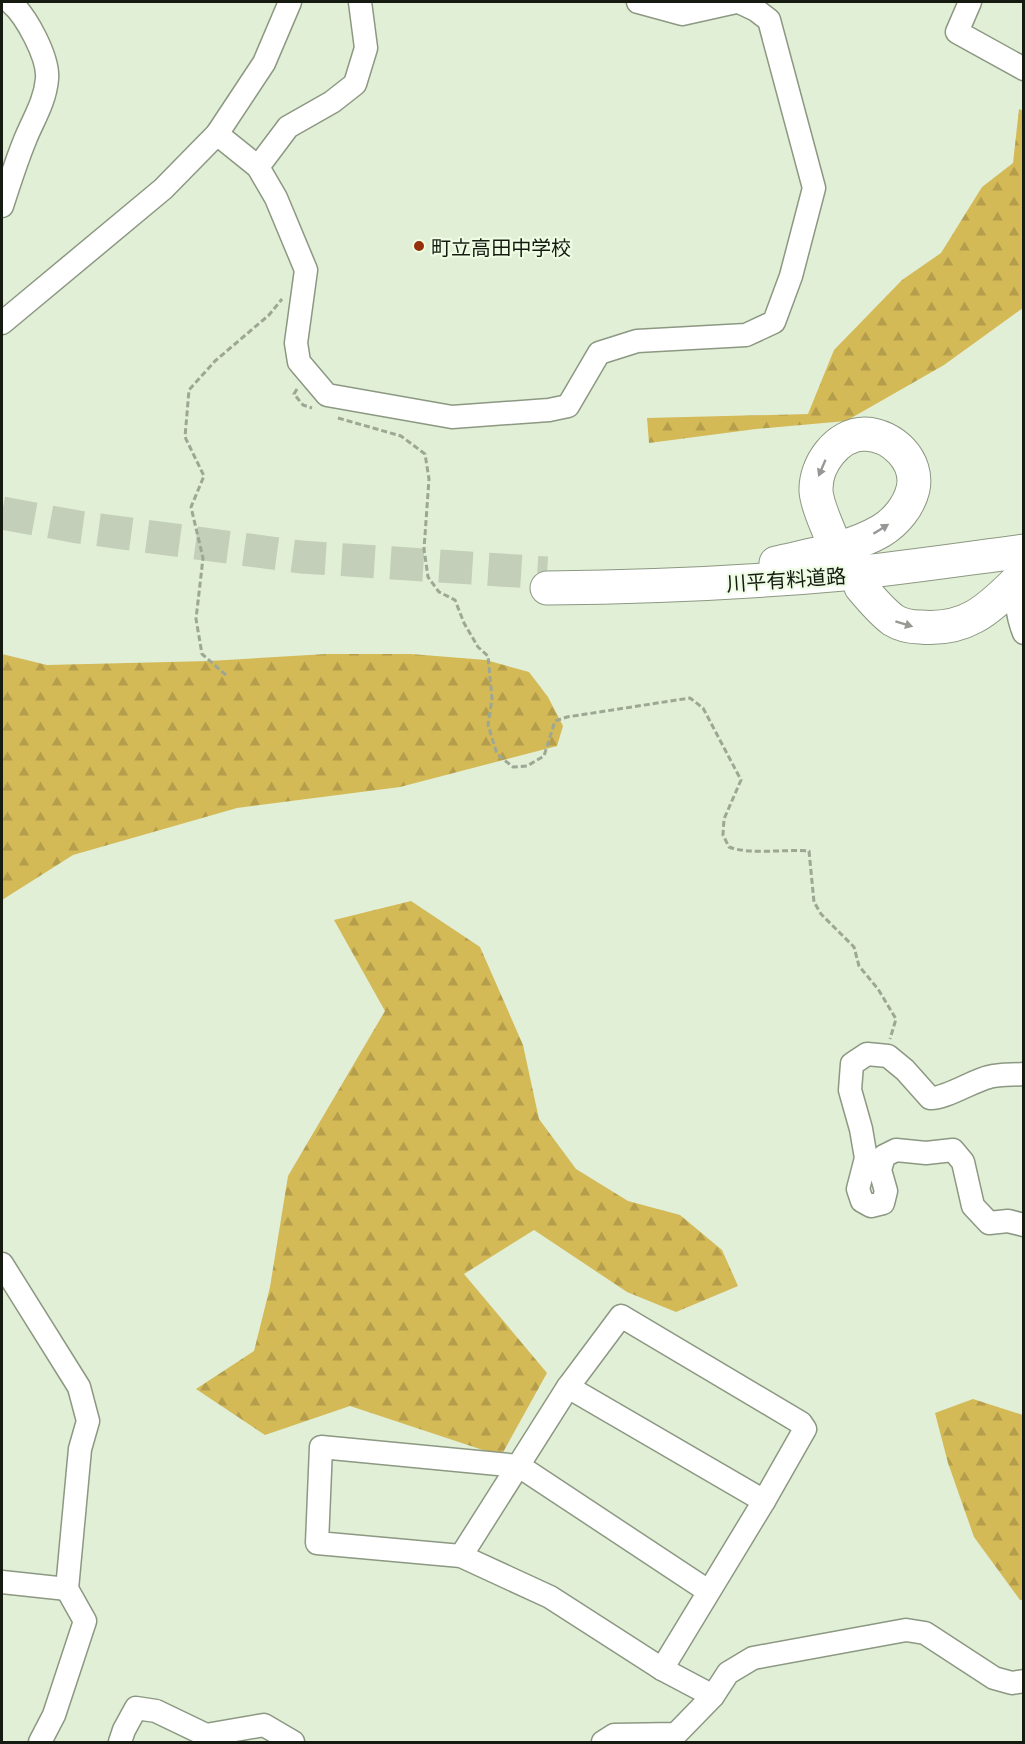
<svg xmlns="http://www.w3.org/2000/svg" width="1025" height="1744" font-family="Literata,'Noto Sans JP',serif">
	<defs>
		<pattern id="forest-firs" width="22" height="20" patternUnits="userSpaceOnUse" patternTransform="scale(1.5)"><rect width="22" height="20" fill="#d4b957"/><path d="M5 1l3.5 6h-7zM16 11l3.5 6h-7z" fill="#b59e4b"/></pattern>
	</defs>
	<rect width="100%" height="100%" fill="#e1efd7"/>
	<!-- forest -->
	<g fill="url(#forest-firs)">
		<polygon points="1019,109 1024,111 1023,308 944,365 846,421 756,429 649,443 647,418 808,414 834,350 902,280 941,253 982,187 1013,163"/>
		<polygon points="2,654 47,665 209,661 326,654 411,654 486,660 529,672 548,697 563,726 557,746 400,787 237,808 73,855 2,900"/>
		<polygon points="411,901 480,947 523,1045 539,1119 576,1169 628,1201 680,1215 722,1250 738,1286 676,1312 627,1292 534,1230 464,1274 547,1373 501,1456 350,1406 265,1435 196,1389 254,1351 270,1287 288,1176 385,1011 334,920"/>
		<polygon points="973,1399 1023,1415 1023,1600 1020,1600 974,1537 948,1463 935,1413"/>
	</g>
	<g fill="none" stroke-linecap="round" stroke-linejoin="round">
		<!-- highway-tunnel -->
		<polyline stroke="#c3cfb9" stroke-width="33" stroke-dasharray="33 16" stroke-linecap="butt" points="2,513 78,527 301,557 547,573"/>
		<!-- minor casing -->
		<g stroke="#8c9882" stroke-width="25">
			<g id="minor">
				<polyline points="638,2 682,14 736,2"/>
				<polyline points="970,2 957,32 1024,69"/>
				<polyline points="217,134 258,167 276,198 306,270 296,343 299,362 327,395 452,417 549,410 568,406 599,353 637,341 746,335 774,322 791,276 814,188 769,20 756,10 739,2"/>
				<polyline points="258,167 288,127 332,102 355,84 366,48 360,2"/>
				<path d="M2 206C9 184 16 162 25 140 33 120 45 102 47 79 49 58 26 15 10 2"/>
				<polyline points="2,323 163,189 217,134 264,63 290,2"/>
				<path d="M1020 575C1012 589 1018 618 1024 633"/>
				<path d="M1024 1074C1012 1075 1000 1074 989 1077 972 1081 945 1099 930 1098L905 1070 888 1056 867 1054 852 1064 850 1090 861 1129 866 1158 858 1189 862 1201 871 1206 883 1203 886 1191 880 1170 884 1156 896 1150 926 1153 953 1150 963 1162 973 1206 989 1223 1008 1221 1024 1225"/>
				<polyline points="2,1264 79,1387 88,1421 80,1449 67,1589 85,1621 54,1715 40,1742"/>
				<polyline points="568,1387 764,1501"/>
				<polyline points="461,1556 568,1387 621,1316 801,1423 805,1429 764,1501 662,1669"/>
				<polyline points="2,1582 67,1589"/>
				<polyline points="708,1591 519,1466 321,1447 317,1543 461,1556 550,1597 662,1669 713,1696"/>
				<polyline points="120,1742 124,1730 136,1708 156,1711 206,1735 264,1725 293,1742"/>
				<polyline points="603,1742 614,1735 676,1734 713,1696 728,1673 753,1658 906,1630 925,1633 994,1678 1012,1683 1024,1681"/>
			</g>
		</g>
		<!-- highway casing -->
		<g stroke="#8c9882" stroke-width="35">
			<g id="highway">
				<path d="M776 563C810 555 850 549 881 531 896 522 909 506 913 489 919 461 893 435 865 434 837 434 815 465 816 491 817 505 825 521 830 534"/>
				<path d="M861 587C871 599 881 611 893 620 901 625 912 627 920 627 965 631 987 611 1017 581"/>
				<path d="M547 588C646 587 744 583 843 574 903 568 963 559 1024 551"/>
			</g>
		</g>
		<!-- path -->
		<g stroke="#9ca794" stroke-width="3" stroke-dasharray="6 3" stroke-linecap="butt">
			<polyline points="297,389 294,394 303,405 312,408"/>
			<path d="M338 418 401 436 425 454 429 479 424 549 428 577 439 592 455 600 464 623 478 647 488 656 492 699 488 725 497 754 513 767 527 766 544 756 555 721 567 717 690 698 703 708 741 780 724 819 723 835 729 847C749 855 785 849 809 851L814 902 821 914 854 947 859 966 878 989 896 1019 890 1039"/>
			<polyline points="226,675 202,654 196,619 203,558 191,507 204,476 185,437 189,390 215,361 269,315 282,299"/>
		</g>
		<!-- minor -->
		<use href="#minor" stroke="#fff" stroke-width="22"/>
		<!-- highway -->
		<use href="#highway" stroke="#fff" stroke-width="33"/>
	</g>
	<!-- one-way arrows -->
	<defs><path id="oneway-solid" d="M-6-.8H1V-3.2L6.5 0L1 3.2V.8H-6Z" transform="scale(1.5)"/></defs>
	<g fill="#969894">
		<use href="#oneway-solid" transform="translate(822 468) rotate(113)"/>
		<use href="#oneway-solid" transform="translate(881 529) rotate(-32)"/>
		<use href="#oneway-solid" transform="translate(904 624) rotate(17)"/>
	</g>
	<!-- markers -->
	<circle fill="#962f0b" stroke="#eefce4" stroke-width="2" cx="419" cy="246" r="6"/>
	<g text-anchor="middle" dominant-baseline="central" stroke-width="4.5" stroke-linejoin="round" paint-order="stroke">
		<!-- poi labels -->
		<g font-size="20" fill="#161b12" stroke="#eefce4" text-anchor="start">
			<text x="431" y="246">町立高田中学校</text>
		</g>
		<!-- street labels -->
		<g font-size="20" fill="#161b12" stroke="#eefce4">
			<text transform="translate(786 578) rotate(-4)">川平有料道路</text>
		</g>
	</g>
	<!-- border -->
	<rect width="1025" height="1744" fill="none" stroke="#161b12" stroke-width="6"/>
</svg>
